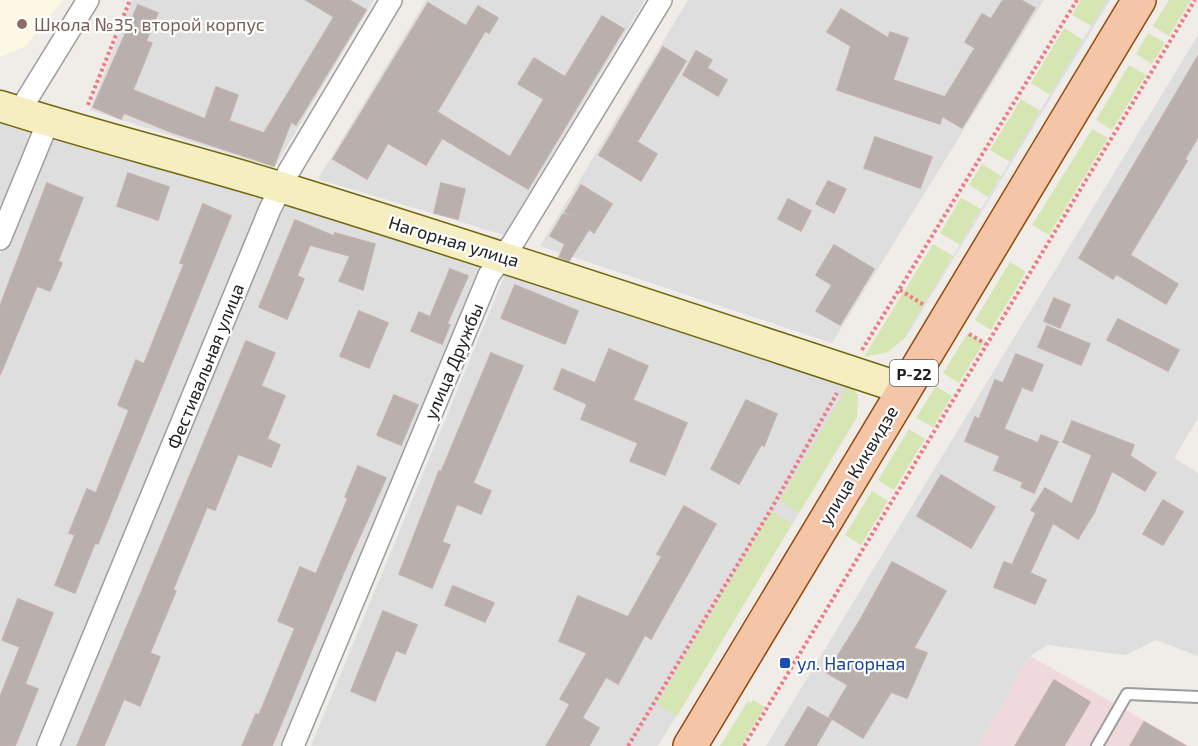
<svg xmlns="http://www.w3.org/2000/svg" width="1198" height="746" font-family="'Exo 2',sans-serif">
	<rect width="100%" height="100%" fill="#f0ece8"/>
	<!-- residential -->
	<g fill="#dedede">
		<polygon points="132,0 374,0 274,168 90,110"/>
		<polygon points="426,0 645,0 504,235 318,179"/>
		<polygon points="688,0 1044,0 832,343 540,246"/>
		<polygon points="1198,35 1198,418 1174,458 1198,473 1198,656 1156,640 1125,655 1048,645 1030,656 978,746 766,746"/>
		<polygon points="0,116 31,125 31,134 0,210"/>
		<polygon points="57,134 255,191 264,199 39,746 0,746 0,255 49,137"/>
		<polygon points="285,203 480,265 284,746 59,746"/>
		<polygon points="506,272 851,382 858,396 857,417 658,746 311,746"/>
	</g>
	<!-- commercial -->
	<polygon fill="#efd9dc" points="1030,656 1189,746 978,746"/>
	<!-- education -->
	<polygon fill="#fdf8e4" points="0,0 63,0 25,47 0,57"/>
	<!-- grass -->
	<g fill="#d6e6b2">
		<polygon points="1081,0 1107,0 1092,26 1072,15"/>
		<polygon points="1169,0 1191,0 1169,36 1153,26"/>
		<polygon points="1064,28 1083,40 1050,95 1031,83"/>
		<polygon points="1148,33 1165,43 1152,64 1136,54"/>
		<polygon points="1129,65 1146,75 1112,130 1096,120"/>
		<polygon points="1021,99 1040,111 1010,162 990,150"/>
		<polygon points="1092,129 1108,138 1049,235 1032,225"/>
		<polygon points="982,164 1001,176 988,197 969,185"/>
		<polygon points="961,198 981,209 960,245 940,233"/>
		<polygon points="933,244 953,256 906,337 888,352 864,357"/>
		<polygon points="1010,262 1026,272 991,330 975,320"/>
		<polygon points="968,333 984,342 959,383 943,373"/>
		<polygon points="851,382 858,396 857,417 799,513 780,500"/>
		<polygon points="936,386 952,396 933,427 916,418"/>
		<polygon points="909,429 925,439 894,490 878,480"/>
		<polygon points="872,491 888,501 861,545 845,535"/>
		<polygon points="772,511 792,524 677,716 657,704"/>
		<polygon points="753,700 765,707 741,746 720,746 748,701 751,703"/>
	</g>
	<!-- plaza -->
	<polygon fill="#dcdee6" points="1107,0 1110,0 906,337 905,336"/>
	<!-- building -->
	<g fill="#b9b0ad" stroke="#c1b0ab" stroke-width="1.5">
		<polygon points="306,0 349,0 366,10 296,125 291,122 274,166 171,132 124,113 121,119 93,107 138,5 158,13 146,41 152,43 133,90 205,119 216,87 238,95 229,121 264,133 334,17"/>
		<polygon points="1003,0 1021,0 1035,8 962,128 942,116 940,124 837,90 851,46 827,32 841,9 888,38 890,32 908,38 893,80 945,97 975,48 965,42 982,14 991,19"/>
		<polygon points="428,3 466,26 478,6 498,18 489,33 485,31 437,112 510,157 544,99 518,84 534,58 565,77 602,16 624,29 528,189 442,138 426,165 388,143 367,179 333,159"/>
		<polygon points="663,47 686,61 637,142 657,154 641,181 599,155"/>
		<polygon points="696,51 712,60 707,68 727,80 718,96 683,75"/>
		<polygon points="1198,56 1198,137 1185,159 1187,161 1130,255 1178,284 1166,304 1116,274 1113,279 1079,258"/>
		<polygon points="875,137 932,157 920,188 864,168"/>
		<polygon points="128,173 169,187 158,220 117,206"/>
		<polygon points="828,181 846,189 834,213 816,204"/>
		<polygon points="47,183 83,198 58,261 62,263 50,291 37,286 0,375 0,306"/>
		<polygon points="441,183 465,189 458,219 434,213"/>
		<polygon points="581,185 612,204 594,233 589,229 569,261 559,257 565,244 550,236 563,214 573,216 565,212"/>
		<polygon points="788,199 811,211 801,231 778,219"/>
		<polygon points="203,204 231,216 98,544 95,543 75,593 55,585 75,535 69,533 87,489 96,493 129,410 118,405 136,360 144,364 184,264 180,263"/>
		<polygon points="295,220 334,236 335,233 375,244 363,290 339,281 350,256 310,245 297,276 304,279 287,319 259,307"/>
		<polygon points="834,245 874,269 840,325 816,311 832,285 816,275"/>
		<polygon points="450,269 468,276 447,324 450,325 442,344 411,331 419,312 430,317"/>
		<polygon points="515,285 578,311 565,344 501,318"/>
		<polygon points="1054,298 1070,305 1060,328 1044,321"/>
		<polygon points="359,311 388,323 369,368 340,356"/>
		<polygon points="1118,319 1179,350 1168,371 1107,340"/>
		<polygon points="1047,326 1090,344 1081,365 1038,347"/>
		<polygon points="246,341 275,353 261,386 285,396 267,439 280,445 271,467 238,454 215,510 207,507 173,590 176,591 150,653 160,657 140,706 124,699 104,746 77,746"/>
		<polygon points="609,349 648,366 633,400 687,423 665,475 630,461 638,443 581,419 587,404 554,389 562,369 595,383"/>
		<polygon points="491,353 523,366 473,483 491,491 481,514 457,504 442,542 450,545 432,588 399,574 439,471 441,472"/>
		<polygon points="1016,354 1043,365 1032,391 1022,387 1004,429 1038,443 1041,435 1058,442 1034,493 1021,487 1023,482 994,470 1000,456 965,441 975,417 979,419 995,380 1003,383"/>
		<polygon points="394,395 418,405 401,445 377,435"/>
		<polygon points="746,400 777,414 764,446 761,445 739,484 711,469"/>
		<polygon points="1072,421 1134,445 1130,456 1156,473 1145,491 1112,471 1094,513 1078,539 1053,523 1030,573 1046,580 1035,604 994,587 1004,562 1012,565 1036,513 1031,510 1045,488 1072,504 1092,455 1063,442"/>
		<polygon points="358,466 386,478 343,574 272,746 242,746 256,714 259,715 295,628 278,621 300,567 316,574 348,498 345,497"/>
		<polygon points="941,475 995,507 971,548 917,516"/>
		<polygon points="1163,500 1183,512 1163,545 1143,534"/>
		<polygon points="684,506 716,524 651,639 645,635 618,684 606,677 582,718 599,728 589,746 546,746 570,704 560,699 587,653 559,641 578,596 628,617 662,556 657,554"/>
		<polygon points="892,562 946,591 914,648 927,653 907,698 891,692 863,738 829,717 848,685 827,673 859,622"/>
		<polygon points="453,586 494,603 485,622 445,605"/>
		<polygon points="18,599 53,613 25,684 38,689 15,746 0,746 0,697 20,647 2,640"/>
		<polygon points="383,611 417,625 405,654 396,650 375,701 351,691"/>
		<polygon points="1054,680 1090,702 1064,746 1015,746"/>
		<polygon points="808,707 831,720 816,746 785,746"/>
		<polygon points="1144,722 1186,746 1130,746"/>
	</g>
	<g fill="none" stroke-linecap="round" stroke-linejoin="round">
		<!-- lane casing -->
		<g stroke="#9d9d9d" stroke-width="14">
			<polyline id="lane" points="1097,746 1127,694 1198,697"/>
		</g>
		<!-- street casing -->
		<g stroke="#9d9d9d" stroke-width="24">
			<g id="street">
				<polyline points="19,112 88,0"/>
				<polyline points="0,239 48,122"/>
				<polyline points="48,746 270,209 289,171 391,0"/>
				<polyline points="293,746 489,275 513,243 661,0"/>
			</g>
		</g>
		<!-- secondary casing -->
		<g stroke="#71680e" stroke-width="33">
			<path id="secondary" d="M0 106C97 137 196 161 293 191 497 254 700 322 904 389"/>
		</g>
		<!-- primary casing -->
		<g stroke="#914b0c" stroke-width="36">
			<polyline id="primary" points="690,746 1139,0"/>
		</g>
		<!-- path -->
		<g stroke="#ef7a85" stroke-width="4" stroke-dasharray="3 3" stroke-linecap="butt">
			<polyline points="88,105 130,0"/>
			<polyline points="900,290 924,305"/>
			<polyline points="969,334 986,344"/>
			<polyline points="862,350 1077,0"/>
			<polyline points="628,746 770,511 837,393"/>
			<polyline points="744,746 1195,0"/>
		</g>
		<!-- lane -->
		<use href="#lane" stroke="#fff" stroke-width="10"/>
		<!-- street -->
		<use href="#street" stroke="#fff" stroke-width="21"/>
		<!-- secondary -->
		<use href="#secondary" stroke="#f5eec1" stroke-width="30"/>
		<!-- primary -->
		<use href="#primary" stroke="#f5c5a8" stroke-width="33"/>
	</g>
	<!-- markers -->
	<circle fill="#8d6e63" stroke="#fff" stroke-width="2" cx="22" cy="24" r="6"/>
	<rect fill="#1a4fb4" stroke="#fff" stroke-width="2" x="779" y="657" width="12" height="12" rx="3"/>
	<g text-anchor="middle" dominant-baseline="central" stroke-width="4.5" stroke-linejoin="round" paint-order="stroke">
		<!-- shield labels -->
		<rect fill="#fff" stroke="#636363" stroke-width="1.5" x="890" y="360" width="48" height="26" rx="4.5"/>
		<g font-size="16" font-weight="bold" fill="#202020">
			<text x="914" y="373">Р-22</text>
		</g>
		<!-- education labels -->
		<g font-size="18" fill="#785e54" stroke="#fff" text-anchor="start">
			<text x="34" y="24">Школа №35, второй корпус</text>
		</g>
		<!-- street labels -->
		<g font-size="18" fill="#202020" stroke="#fff">
			<text transform="translate(454 241) rotate(17)">Нагорная улица</text>
			<text transform="translate(453 361) rotate(-67)">улица Дружбы</text>
			<text transform="translate(205 366) rotate(-68)">Фестивальная улица</text>
			<text transform="translate(858 465) rotate(-59)">улица Киквидзе</text>
		</g>
		<!-- transit labels -->
		<g font-size="18" fill="#164399" stroke="#fff" text-anchor="start">
			<text x="797" y="663">ул. Нагорная</text>
		</g>
	</g>
</svg>
